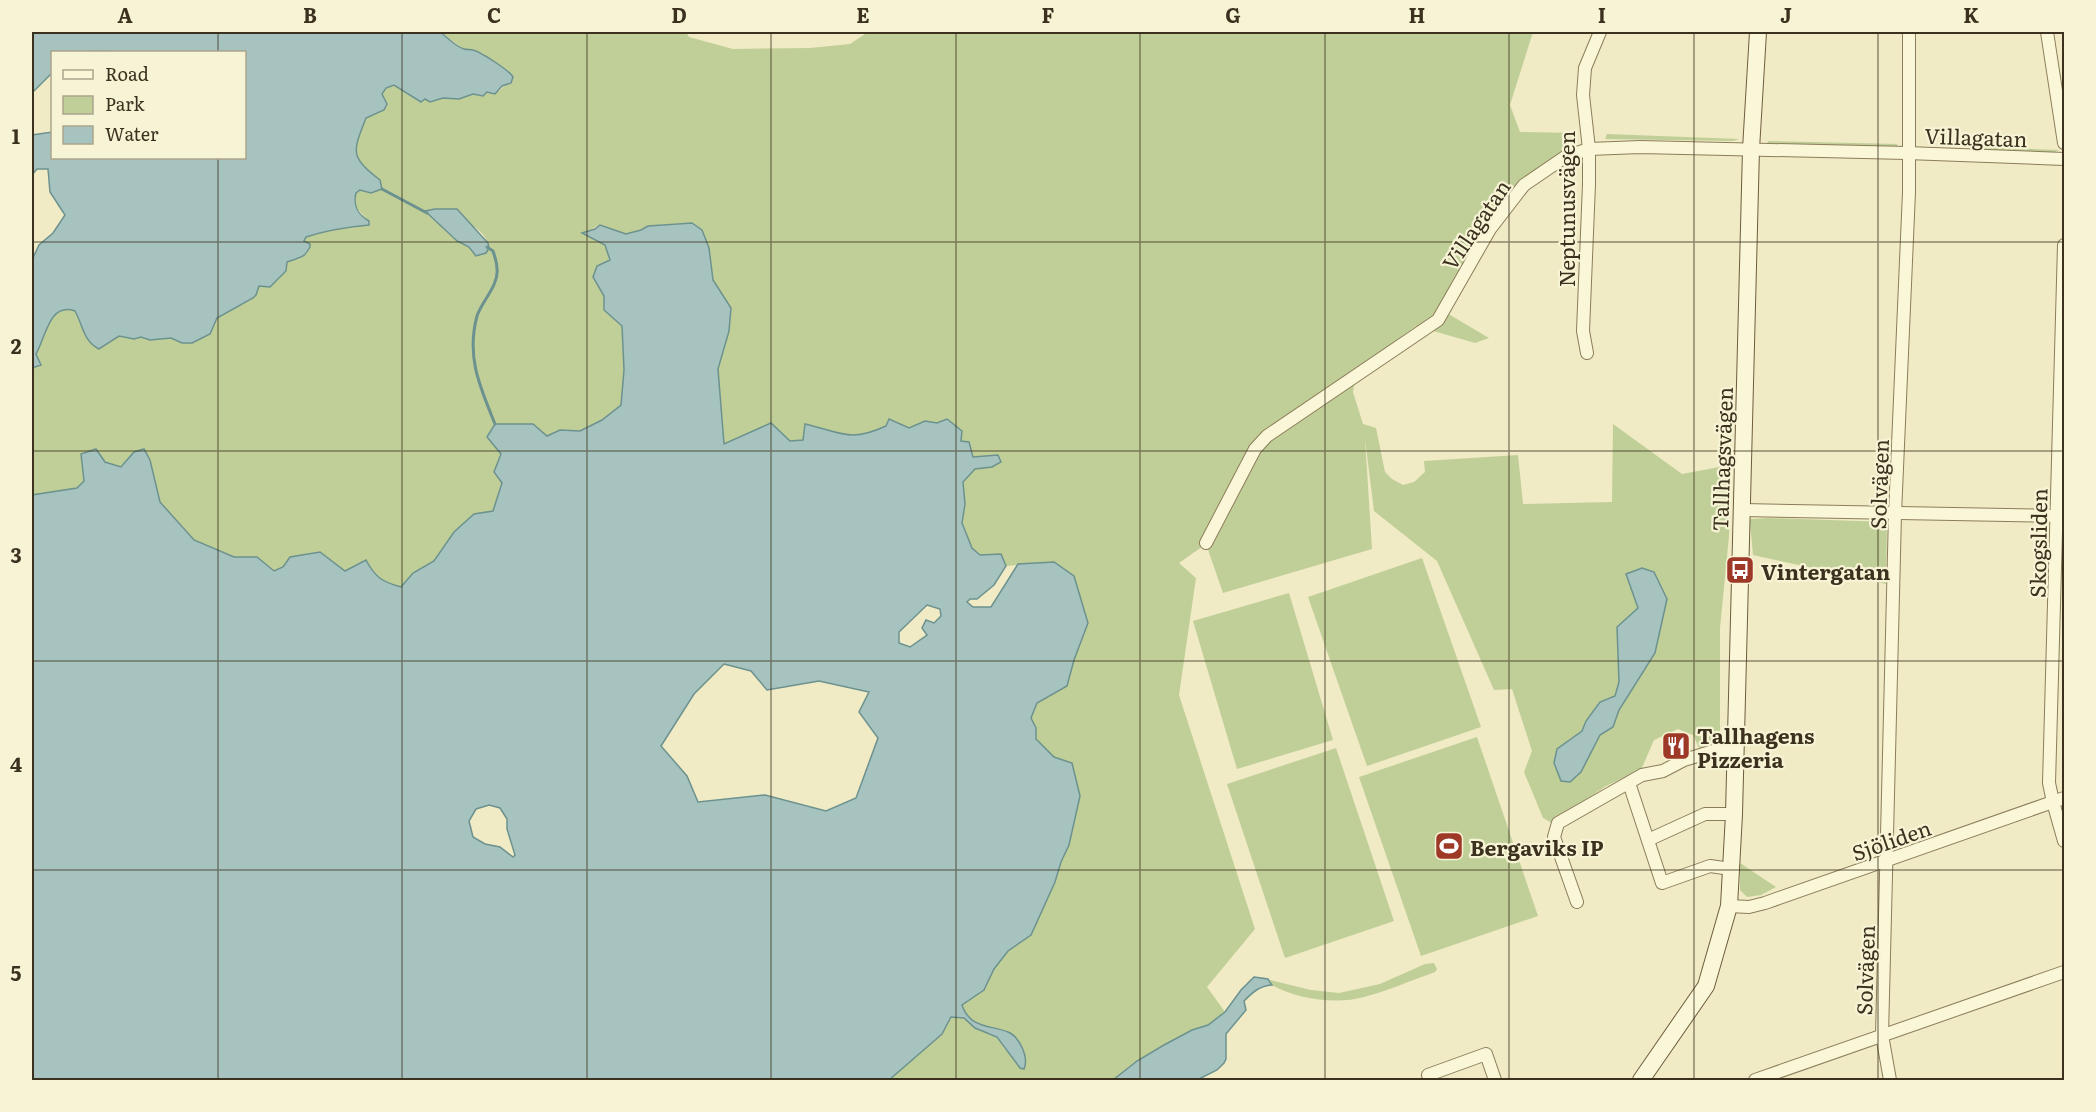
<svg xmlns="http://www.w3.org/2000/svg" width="2096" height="1112" font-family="Literata,serif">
	<rect width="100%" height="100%" fill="#f0eac5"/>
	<!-- green -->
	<g fill="#c0cf98" fill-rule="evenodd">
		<path d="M440 32H686L689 37 733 49 810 48 850 44 868 32H1213L1219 34 1238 32H1533L1510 105 1520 132 1575 133 1577 139 1567 152 1521 181 1440 309 1489 338 1475 343 1416 326 1357 369 1353 392 1363 424 1376 428 1385 472 1392 479 1403 485 1414 482 1425 472 1424 461 1518 455 1523 504 1612 502 1613 424 1682 474 1730 465 1729 536 1720 628V749L1702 754 1693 735 1678 729 1654 740 1641 770 1606 786 1552 823 1543 818 1524 772 1532 751 1512 689 1494 690 1437 561 1374 511 1365 439 1372 549 1223 593 1206 544 1179 563 1196 578 1179 695 1255 929 1207 987 1225 1012 1208 1025 1192 1030 1137 1061 1113 1080H889L942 1034 951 1017 964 1018 976 1028 997 1037 1004 1048 1024 1069 1026 1066C1027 1018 973 1040 962 1005L984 990 994 968 1008 951 1031 935 1055 882 1061 862 1069 845 1080 796 1072 764 1054 757 1036 739V728L1031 718 1037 703 1067 686 1074 660 1054 562 1006 566 1001 554 980 555 972 548 962 523 965 504 962 482 975 469 992 467 973 457 947 419 937 423 925 421 909 428 889 419 886 426 871 433 853 437 805 424 803 440 790 441 771 423 724 444 718 369 729 331 731 308 713 280 709 248 702 230 692 223 667 224 648 226 641 230 626 234 600 225 583 233 606 245 610 260 593 277 604 296V310L622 326 624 370 621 405 602 420 579 431 560 430 547 436 510 425 495 424 501 454 494 472 502 483 493 511 454 532 434 561 413 573 401 587 389 584 374 575 283 567 274 571 257 557H234L194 540 160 502 150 460 134 452 121 467 82 453 84 481 77 488 32 495V368L41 365 36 354C46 337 49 302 75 311 83 325 83 341 99 349L119 336 134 339 141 337 150 340 171 338 182 343 209 334 217 318 253 298 256 295 259 286 263 287 286 267 287 262 300 259 309 250 304 241 306 237 338 228 359 227 367 220 356 207V193L360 190 372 193 382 188C380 180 378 178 371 173 347 154 357 142 366 118L379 113C382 100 380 90 394 84L420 101 425 99 430 102 443 98 459 99 473 94 480 96 487 92H498L507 83 503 68 491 61 484 54 471 49H464ZM425 211C447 217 485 221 489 248L476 256 469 247 457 241ZM1667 599 1655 653 1619 710 1613 727 1600 735 1581 772 1568 740 1582 731 1586 721 1600 702 1615 696 1619 682 1617 627 1638 608Z"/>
		<polygon points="1607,134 1739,139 1733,141 1605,139"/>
		<polygon points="1768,141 1897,144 1898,147 1767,144"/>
		<polygon points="1979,147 2059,150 2053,153 1979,150"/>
		<polygon points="1768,518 1887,522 1886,584 1753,555 1750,522 1751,519"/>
		<polygon points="1422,558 1481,727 1367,766 1308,597"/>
		<polygon points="1289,593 1333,740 1237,769 1193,621"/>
		<polygon points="1477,737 1538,916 1421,956 1359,777"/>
		<polygon points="1336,748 1394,921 1285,958 1227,784"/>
		<polygon points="1740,863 1776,887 1761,895 1747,897 1740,890"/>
		<path d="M1434 963 1437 969 1435 972C1412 980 1388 991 1364 997 1337 1005 1296 999 1272 985L1270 980 1311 990 1339 993 1380 984 1425 964Z"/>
	</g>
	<!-- water -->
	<g fill="#a6c3bf" stroke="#6c928f" stroke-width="1.5" fill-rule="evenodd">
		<path d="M32 32H440C447 37 456 47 464 49 467 50 470 49 473 50 481 52 510 71 513 77L511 83 502 86 495 94 487 92 483 96 473 94 459 99 443 98 430 102 425 99 421 102 394 85 386 88 382 94 387 104 384 110 366 118C353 152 349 156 380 180L382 189 371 193 360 190 356 193C353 205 358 215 369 221V225C348 227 327 230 306 237L304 241 310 244V247C303 260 299 257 287 262L286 271 270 287 259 286 256 295 253 298 217 318 210 334 192 343H182L171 338 150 340 141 337 134 339 119 336 99 349C83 341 83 325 75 311 49 302 46 337 36 354L41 365 32 368V260L39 245 53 233 65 215 50 192 48 169H37L32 175V135L52 132V158H244V52H113L108 51 52 52V73L32 93Z"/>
		<polygon points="435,209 457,209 488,243 489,248 486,253 476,256 469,247 457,241 425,211"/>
		<path d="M692 223 702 230 709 248 713 280 731 308 729 331 718 369 724 444 771 423 790 441 803 440 805 424C841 432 849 443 886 426L889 419 909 428 925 421 937 423 947 419 962 431 961 441 969 442 973 457 998 455 1001 462 992 467 975 469 963 482 965 504 962 523 972 548 980 555 1001 554 1006 566 994 585 977 599H970L967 602 973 607H991L1018 564 1054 562 1074 576 1088 623 1074 660 1067 686 1037 703 1031 718 1036 728V739L1054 757 1072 763 1080 796 1069 845 1061 862 1055 882 1031 935 1008 951 994 969 984 990 962 1005C970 1029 991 1025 1008 1032 1020 1037 1029 1058 1024 1069L1020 1068 997 1037 975 1028 964 1018 951 1017 942 1034 889 1080H32V495L77 488 84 481 81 454 96 449 105 462 121 467 134 452 144 449 150 460 160 502 194 540 234 557H257L274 571 283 567 290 557 320 552 345 571 366 560C375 577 382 582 401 587L413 573 434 561 454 532 474 514 493 511 502 483 494 472 501 454 487 437 495 424H533L547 436 560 430 580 431 602 420 621 405 624 370 622 326 604 310V296L593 277 597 266 610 260 605 245 582 233 595 229 600 225 626 234 641 230 648 226ZM927 605 940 609 941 616 934 623 926 620 922 628 927 635 910 647 899 643V632ZM724 664 751 671 767 690 819 681 869 692 859 712 878 738 856 798 826 811 765 795 698 802 687 776 661 746 694 694ZM489 805 500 808 507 819V829L515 855 513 857 500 847 485 844 473 837 469 821 476 809Z"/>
		<polygon points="1642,568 1654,572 1667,599 1655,653 1619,710 1613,727 1600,735 1581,772 1570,782 1561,781 1554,763 1557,749 1582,731 1586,721 1600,702 1615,696 1619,682 1617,627 1638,608 1626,574"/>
		<path d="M1254 977 1268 979 1272 985C1259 986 1253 992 1244 1001L1246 1010 1226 1034V1059L1224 1063 1217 1070 1197 1080H1113L1137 1061 1164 1045 1192 1030 1208 1025 1225 1012 1241 990Z"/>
	</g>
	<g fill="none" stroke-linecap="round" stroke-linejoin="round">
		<!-- stream -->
		<g stroke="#6c928f" stroke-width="3">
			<polyline points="382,189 427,213"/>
			<path d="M487 247 493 251C495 257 497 263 497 269 499 285 482 301 477 316 466 357 480 387 495 424"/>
		</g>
		<!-- minor casing -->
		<g stroke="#8c7d5a" stroke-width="14">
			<g id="minor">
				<polyline points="2047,32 2064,143"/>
				<polyline points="2064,245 2049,783 2053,802 2064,841"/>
				<polyline points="1587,353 1583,331 1589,184 1589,149 1583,95 1585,68 1600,32"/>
				<polyline points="1742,510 2064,516"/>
				<polyline points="1206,543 1255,449 1267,436 1438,320 1490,229 1524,185 1565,157 1589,149 1640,147 1907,153 2064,159"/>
				<polyline points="1629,783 1662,883 1710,866 1731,869"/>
				<polyline points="1648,840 1705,814 1734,814"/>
				<polyline points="1577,902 1554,837 1558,823 1642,775 1663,771 1684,760 1720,749 1735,750"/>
				<polyline points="1729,906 1749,907 1765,903 2064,798"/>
				<polyline points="1428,1075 1486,1054 1495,1080"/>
				<polyline points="1755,1080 2064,972"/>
				<polyline points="1890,1080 1882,1035 1895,514 1909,192 1909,32"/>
			</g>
		</g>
		<!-- secondary casing -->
		<g stroke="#6e5d3d" stroke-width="18">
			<polyline id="secondary" points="1641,1080 1706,986 1729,906 1734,814 1751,149 1758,32"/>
		</g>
		<!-- minor -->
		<use href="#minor" stroke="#faf6d8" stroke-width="12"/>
		<!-- secondary -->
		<use href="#secondary" stroke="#faf6d8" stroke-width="16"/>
	</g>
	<!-- grid -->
	<path fill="none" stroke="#3b311e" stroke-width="1.5" stroke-opacity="0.55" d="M218 32V52M402 32V1080M587 32V1080M771 32V1080M956 32V1080M1140 32V1080M1325 32V1080M1509 32V1080M1694 32V1080M1878 32V1080M218 158V1080M32 242H2064M32 451H2064M32 661H2064M32 870H2064"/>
	<!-- icons -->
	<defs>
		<g id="bus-square" transform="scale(1.5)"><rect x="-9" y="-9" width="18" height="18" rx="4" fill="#9e3927" stroke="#f7f3d5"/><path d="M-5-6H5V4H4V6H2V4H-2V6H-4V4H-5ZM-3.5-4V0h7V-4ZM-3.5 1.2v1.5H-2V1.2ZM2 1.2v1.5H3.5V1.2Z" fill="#fff"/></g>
		<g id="restaurant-square" transform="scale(1.5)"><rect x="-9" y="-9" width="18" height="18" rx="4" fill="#9e3927" stroke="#f7f3d5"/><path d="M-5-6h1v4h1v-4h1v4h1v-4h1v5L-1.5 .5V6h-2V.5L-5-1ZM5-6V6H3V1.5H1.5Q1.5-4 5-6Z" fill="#fff"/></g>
		<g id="stadium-square" transform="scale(1.5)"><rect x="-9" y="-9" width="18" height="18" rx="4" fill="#9e3927" stroke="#f7f3d5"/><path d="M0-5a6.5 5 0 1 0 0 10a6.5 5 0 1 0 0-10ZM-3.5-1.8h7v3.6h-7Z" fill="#fff"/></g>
	</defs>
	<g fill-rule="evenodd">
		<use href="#bus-square" x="1740" y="570"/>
		<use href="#restaurant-square" x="1676" y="746"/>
		<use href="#stadium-square" x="1449" y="846"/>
	</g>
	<g text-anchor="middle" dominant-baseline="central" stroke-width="4.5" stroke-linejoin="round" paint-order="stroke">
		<!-- street labels -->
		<g font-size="21" fill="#3b311e" stroke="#f7f3d5">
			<text transform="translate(1976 136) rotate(2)">Villagatan</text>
			<text transform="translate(1565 209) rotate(-90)">Neptunusvägen</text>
			<text transform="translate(1475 224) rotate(-56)">Villagatan</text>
			<text transform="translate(1721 459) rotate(-88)">Tallhagsvägen</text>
			<text transform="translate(1878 484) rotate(-88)">Solvägen</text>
			<text transform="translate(2037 543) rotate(-89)">Skogsliden</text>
			<text transform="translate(1891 839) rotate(-19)">Sjöliden</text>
			<text transform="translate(1864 970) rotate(-88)">Solvägen</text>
		</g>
		<!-- poi labels -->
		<g font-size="21" font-weight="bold" fill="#3b311e" stroke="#f7f3d5" text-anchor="start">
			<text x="1761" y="570">Vintergatan</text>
			<text x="1697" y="734">Tallhagens<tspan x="1697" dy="24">Pizzeria</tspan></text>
			<text x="1470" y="846">Bergaviks IP</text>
		</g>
	</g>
	<!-- border -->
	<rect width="2096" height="1112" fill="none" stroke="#f7f3d5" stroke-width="66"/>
	<!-- legend -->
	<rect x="51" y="51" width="195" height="108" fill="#f7f3d5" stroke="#aca58c" stroke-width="1.5"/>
	<rect x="63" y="70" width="30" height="9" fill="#faf6d8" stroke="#aca58c" stroke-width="1.5"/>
	<text x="105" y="81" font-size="18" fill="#3b311e">Road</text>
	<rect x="63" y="96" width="30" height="18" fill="#c0cf98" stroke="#aca58c" stroke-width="1.5"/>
	<text x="105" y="111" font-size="18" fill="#3b311e">Park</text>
	<rect x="63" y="126" width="30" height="18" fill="#a6c3bf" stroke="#aca58c" stroke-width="1.5"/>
	<text x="105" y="141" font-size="18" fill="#3b311e">Water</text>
	<rect x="33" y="33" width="2030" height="1046" fill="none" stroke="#3b311e" stroke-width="2"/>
	<g font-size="20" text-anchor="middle" font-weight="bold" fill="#3b311e">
		<text x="125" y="23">A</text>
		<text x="310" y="23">B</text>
		<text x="494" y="23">C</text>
		<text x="679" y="23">D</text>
		<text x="863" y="23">E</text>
		<text x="1048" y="23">F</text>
		<text x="1233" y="23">G</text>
		<text x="1417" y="23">H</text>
		<text x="1602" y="23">I</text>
		<text x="1786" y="23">J</text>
		<text x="1971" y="23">K</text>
		<text x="16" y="144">1</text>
		<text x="16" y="354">2</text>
		<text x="16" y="563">3</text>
		<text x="16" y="772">4</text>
		<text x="16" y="981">5</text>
	</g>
</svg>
